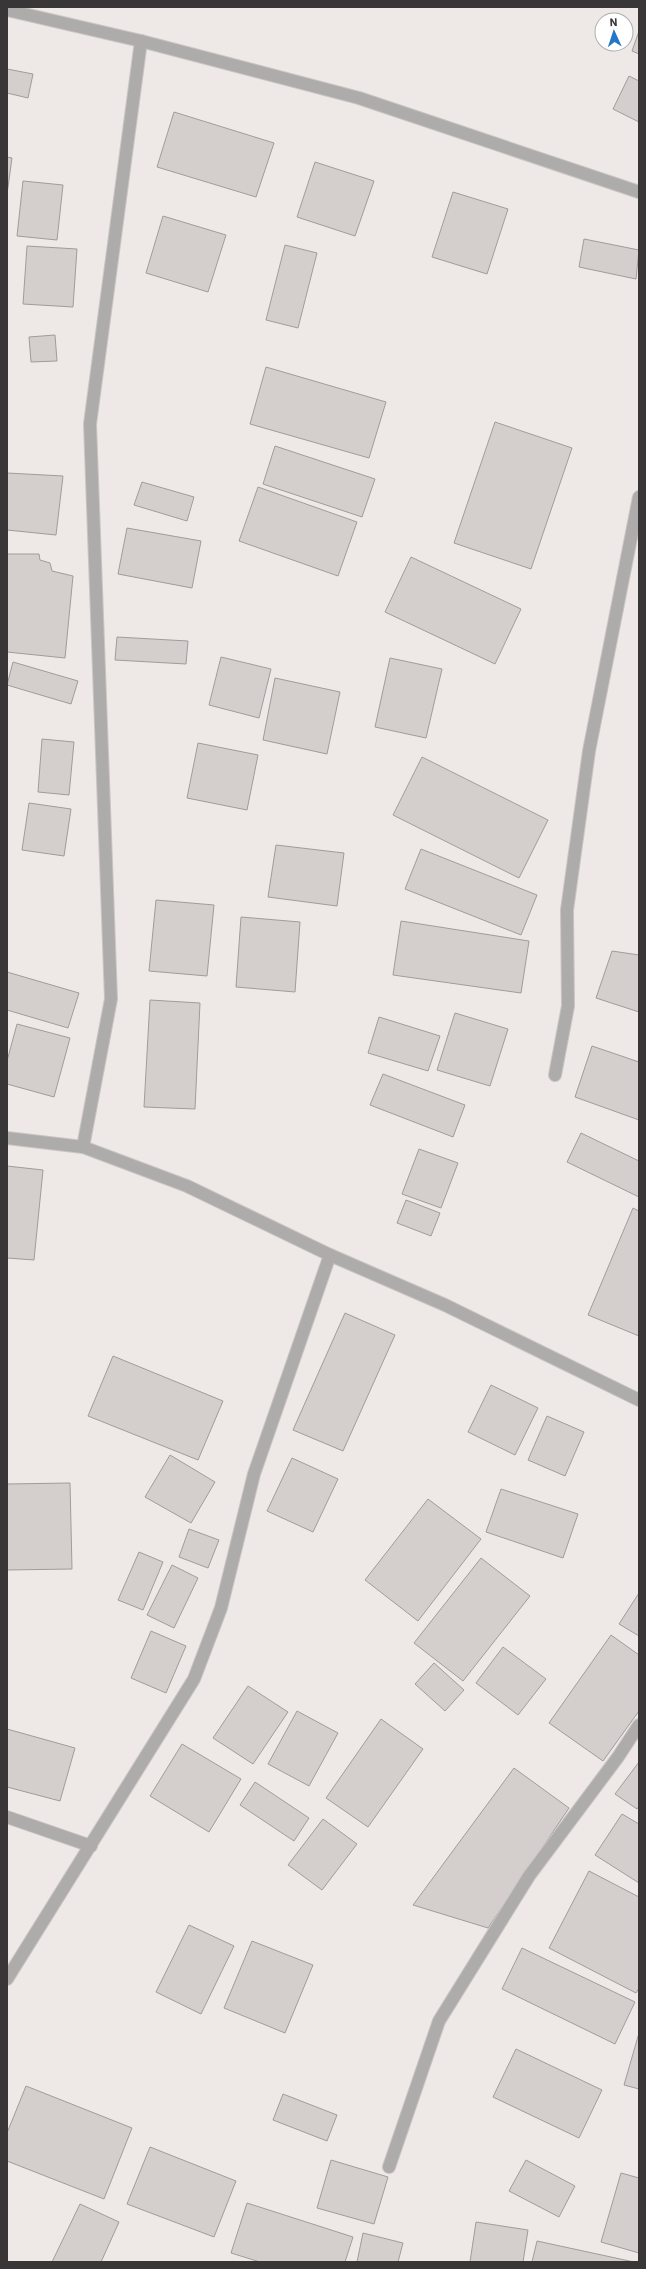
<svg xmlns="http://www.w3.org/2000/svg" width="646" height="2269" font-family="'IBM Plex Sans',sans-serif">
	<rect width="100%" height="100%" fill="#eee9e7"/>
	<!-- building -->
	<g fill="#d4cfcd" stroke="#a19c9b">
		<polygon points="639,31 639,54 632,51"/>
		<polygon points="7,69 33,74 28,98 7,93"/>
		<polygon points="629,76 639,81 639,122 613,109"/>
		<polygon points="174,112 274,143 256,197 157,167"/>
		<polygon points="7,157 12,158 7,194"/>
		<polygon points="315,162 374,181 355,236 297,217"/>
		<polygon points="23,181 63,185 57,240 17,236"/>
		<polygon points="453,192 508,209 487,274 432,257"/>
		<polygon points="163,216 226,235 208,292 146,273"/>
		<polygon points="584,239 639,250 636,279 579,267"/>
		<polygon points="285,245 317,253 298,328 266,320"/>
		<polygon points="27,246 77,249 73,307 23,304"/>
		<polygon points="55,335 57,361 31,362 29,337"/>
		<polygon points="266,367 386,402 369,458 250,424"/>
		<polygon points="495,422 572,448 531,569 454,543"/>
		<polygon points="275,446 375,479 362,517 263,484"/>
		<polygon points="7,473 63,476 56,535 7,530"/>
		<polygon points="142,482 194,497 187,521 134,505"/>
		<polygon points="258,487 357,522 338,576 239,541"/>
		<polygon points="127,528 201,541 192,588 118,574"/>
		<polygon points="7,554 39,554 40,560 50,563 52,571 73,576 65,658 7,652"/>
		<polygon points="411,557 521,609 495,664 385,612"/>
		<polygon points="117,637 188,641 186,664 115,660"/>
		<polygon points="221,657 271,669 259,718 209,705"/>
		<polygon points="390,658 442,669 426,738 375,727"/>
		<polygon points="13,662 78,681 71,704 7,685"/>
		<polygon points="275,678 340,692 327,754 263,740"/>
		<polygon points="42,739 74,742 69,795 38,792"/>
		<polygon points="198,743 258,755 247,810 187,798"/>
		<polygon points="422,757 548,820 519,878 393,815"/>
		<polygon points="29,803 71,809 64,856 22,850"/>
		<polygon points="276,845 344,853 337,906 268,897"/>
		<polygon points="421,849 537,895 521,935 405,889"/>
		<polygon points="156,900 214,905 207,976 149,971"/>
		<polygon points="241,917 300,922 295,992 236,987"/>
		<polygon points="401,921 529,941 521,993 393,975"/>
		<polygon points="612,951 639,955 639,1012 596,998"/>
		<polygon points="7,972 79,993 68,1028 7,1010"/>
		<polygon points="150,1000 200,1003 195,1109 144,1107"/>
		<polygon points="455,1013 508,1029 490,1086 437,1070"/>
		<polygon points="379,1017 440,1036 428,1071 368,1053"/>
		<polygon points="17,1024 70,1038 54,1097 7,1084 7,1061"/>
		<polygon points="592,1046 639,1062 639,1120 575,1097"/>
		<polygon points="383,1074 465,1105 453,1137 370,1105"/>
		<polygon points="581,1133 639,1161 639,1197 567,1162"/>
		<polygon points="419,1149 458,1163 441,1208 402,1194"/>
		<polygon points="7,1166 43,1170 34,1260 7,1258"/>
		<polygon points="406,1200 440,1213 431,1236 397,1223"/>
		<polygon points="633,1208 639,1211 639,1336 588,1315"/>
		<polygon points="345,1313 395,1335 343,1451 293,1430"/>
		<polygon points="113,1356 223,1401 198,1460 88,1416"/>
		<polygon points="491,1385 538,1408 515,1455 468,1432"/>
		<polygon points="547,1416 584,1432 565,1476 528,1460"/>
		<polygon points="170,1455 215,1482 191,1523 145,1497"/>
		<polygon points="292,1458 338,1479 313,1532 267,1511"/>
		<polygon points="70,1483 72,1569 7,1570 7,1484"/>
		<polygon points="501,1489 578,1514 563,1558 486,1532"/>
		<polygon points="428,1499 481,1539 418,1621 365,1580"/>
		<polygon points="189,1529 219,1540 208,1568 179,1557"/>
		<polygon points="139,1552 163,1562 143,1610 118,1600"/>
		<polygon points="481,1558 530,1596 463,1681 414,1643"/>
		<polygon points="172,1565 198,1578 174,1628 147,1615"/>
		<polygon points="639,1593 639,1636 619,1624"/>
		<polygon points="151,1631 186,1646 166,1693 131,1678"/>
		<polygon points="611,1635 639,1655 639,1711 603,1761 549,1723"/>
		<polygon points="503,1647 546,1679 518,1715 476,1683"/>
		<polygon points="434,1663 464,1690 445,1711 415,1684"/>
		<polygon points="248,1686 288,1712 253,1764 213,1738"/>
		<polygon points="297,1711 338,1733 309,1786 268,1764"/>
		<polygon points="381,1719 423,1749 368,1827 326,1798"/>
		<polygon points="7,1729 75,1748 60,1801 7,1787"/>
		<polygon points="182,1744 241,1779 209,1832 150,1796"/>
		<polygon points="639,1762 639,1806 637,1809 615,1794"/>
		<polygon points="514,1768 569,1808 488,1928 413,1905"/>
		<polygon points="255,1782 309,1818 294,1841 240,1805"/>
		<polygon points="622,1814 639,1824 639,1883 595,1855"/>
		<polygon points="323,1819 357,1844 322,1890 288,1865"/>
		<polygon points="589,1871 639,1897 639,1988 636,1993 549,1948"/>
		<polygon points="189,1925 234,1946 201,2014 156,1992"/>
		<polygon points="252,1941 313,1965 285,2033 224,2008"/>
		<polygon points="522,1948 635,2002 615,2044 502,1989"/>
		<polygon points="639,2033 639,2089 624,2085"/>
		<polygon points="516,2049 602,2090 579,2138 493,2097"/>
		<polygon points="26,2086 132,2128 104,2199 7,2161 7,2133"/>
		<polygon points="283,2094 337,2115 327,2141 273,2120"/>
		<polygon points="150,2147 236,2181 214,2237 127,2204"/>
		<polygon points="331,2160 388,2177 374,2224 317,2208"/>
		<polygon points="526,2160 575,2186 559,2217 509,2191"/>
		<polygon points="621,2173 639,2178 639,2253 601,2242"/>
		<polygon points="247,2203 353,2237 345,2262 260,2262 231,2253"/>
		<polygon points="80,2204 119,2222 101,2262 52,2262"/>
		<polygon points="476,2222 528,2230 523,2262 470,2262"/>
		<polygon points="363,2233 403,2243 398,2262 357,2262"/>
		<polygon points="537,2241 634,2262 532,2262"/>
	</g>
	<g fill="none" stroke-linecap="round" stroke-linejoin="round">
		<!-- street casing -->
		<g stroke="#cac5c4" stroke-width="14">
			<g id="street">
				<polyline points="7,10 141,41 359,98 639,192"/>
				<polyline points="555,1075 568,1006 567,910 589,751 639,497"/>
				<polyline points="7,1138 83,1147 187,1186 330,1255 445,1305 639,1400"/>
				<polyline points="83,1147 111,999 90,424 141,41"/>
				<polyline points="7,1817 91,1846"/>
				<polyline points="7,1979 194,1679 221,1608 254,1474 330,1255"/>
				<polyline points="389,2167 439,2021 529,1876 618,1757 639,1725"/>
			</g>
		</g>
		<!-- street -->
		<use href="#street" stroke="#aeacab" stroke-width="12"/>
	</g>
	<!-- border -->
	<rect width="646" height="2269" fill="none" stroke="#383636" stroke-width="16"/>
	<!-- north arrow -->
	<g transform="translate(614 32) rotate(357)"><circle r="19" fill="#ffffff" stroke="#afafaf"/>
	<path d="M0-3L7 15L0 10L-7 15Z" fill="#2278c6"/>
	<text y="-6" font-size="11" font-weight="bold" text-anchor="middle" fill="#383636">N</text>
	</g>
</svg>
